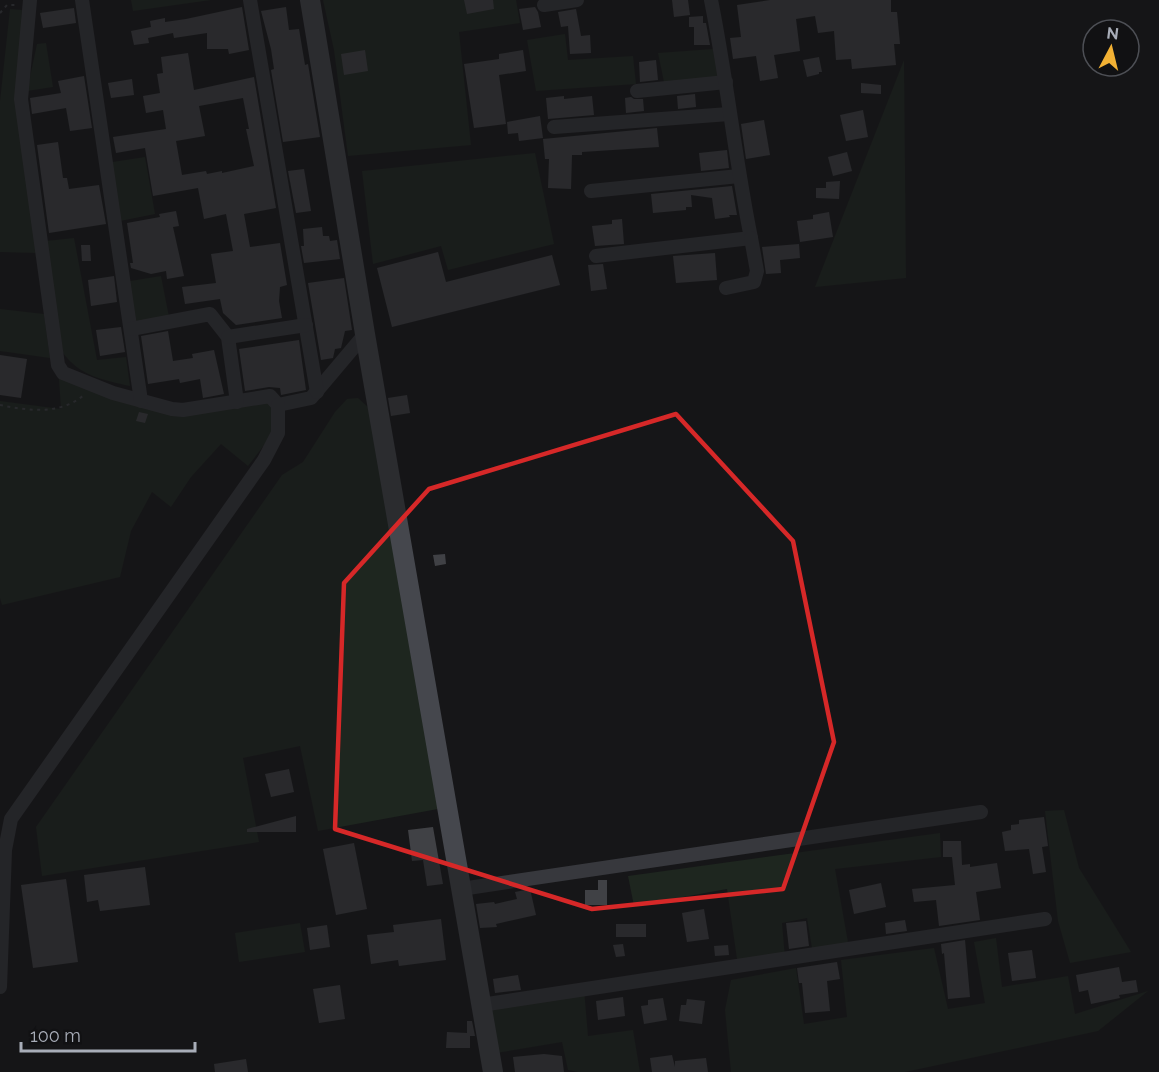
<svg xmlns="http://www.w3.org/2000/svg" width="1159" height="1072" font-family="Raleway,sans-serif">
	<rect width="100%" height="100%" fill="#161618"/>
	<!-- green -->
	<g fill="#1e261f">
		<polygon points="131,0 211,0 133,11"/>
		<polygon points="323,0 516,0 520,23 459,32 471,145 348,156 334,50"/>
		<polygon points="10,9 22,10 18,111 37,253 0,252 0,101"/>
		<polygon points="565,34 568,60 633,56 636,84 536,91 527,40"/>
		<polygon points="46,43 53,87 27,91 37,44"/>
		<polygon points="713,49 721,77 664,82 658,53"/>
		<polygon points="904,60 906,278 815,287"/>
		<polygon points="535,153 554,244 448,270 441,246 373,264 362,171"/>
		<polygon points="145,157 155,214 115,222 106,163"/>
		<path d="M74 238 97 360 126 357 130 386C103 380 80 376 63 353L46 241Z"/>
		<polygon points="161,276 170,322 131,329 124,282"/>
		<polygon points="0,309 44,314 50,358 0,351"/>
		<path d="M58 365 172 409 270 402C279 434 266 442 248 466L221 444 191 477 171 507 152 492 131 531 120 577 2 605 0 598V401L61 409Z"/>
		<polygon points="358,398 369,408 438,809 318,831 300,746 243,758 259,842 42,876 36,827 282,475 303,462 335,412 347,399"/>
		<polygon points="1064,810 1079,868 1131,952 1070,963 1058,921 1045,811"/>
		<polygon points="940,833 941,857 835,869 849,948 813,954 807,918 782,923 785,958 738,966 727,889 634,906 628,876"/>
		<polygon points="300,923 305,952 239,962 235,933"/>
		<polygon points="996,938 1002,987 1068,976 1075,1014 1148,991 1098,1031 905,1072 731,1072 725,1010 731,980 796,968 804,1024 847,1017 841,960 934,948 948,1009 985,1003 974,942"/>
		<polygon points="584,989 588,1036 633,1030 640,1072 578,1072 568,1070 562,1042 490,1054 481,1005"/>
	</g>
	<!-- building -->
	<g fill="#404145" fill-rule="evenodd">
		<polygon points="464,0 493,0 494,9 467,14"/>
		<polygon points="672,0 688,0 690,15 674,17"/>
		<polygon points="770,0 891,0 891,12 897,12 900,44 894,44 896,65 852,69 851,59 836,60 834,31 818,33 815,16 796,19 800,51 774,55 778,78 760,81 756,56 733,59 730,38 741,37 737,5"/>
		<polygon points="242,7 249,50 229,54 228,49 207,49 207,33 174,38 173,33 148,38 149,43 134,45 131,31 151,27 150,21 165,18 165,22 186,19"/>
		<polygon points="286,7 289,30 299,29 305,65 308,64 320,137 283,142 271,70 274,69 271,49 261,11"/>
		<polygon points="535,7 538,12 541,27 523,30 519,9"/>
		<polygon points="74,8 76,23 43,28 40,13"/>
		<polygon points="576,9 581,36 590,35 591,53 570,54 568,26 561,27 558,12"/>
		<polygon points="703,16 703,23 706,23 710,45 694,45 694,27 689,27 689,17"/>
		<polygon points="365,50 368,71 344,75 341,54"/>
		<polygon points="523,50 526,71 499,75 506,124 474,128 464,64 499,59 499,54"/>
		<path d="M188 53 194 90 254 77 276 208 244 214 250 247 280 243 287 285 280 287 279 301 282 318 236 325 223 313 220 299 185 304 182 287 216 283 211 254 233 251 226 214 204 219 198 188 153 196 145 148 116 153 113 137 166 129 163 110 146 113 143 96 160 93 157 74 163 73 161 57ZM243 98 249 129H246L254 166 222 173V171L207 174 206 171 182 175 176 141 205 136 199 106Z"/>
		<polygon points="819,57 822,72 819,72 819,74 807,77 803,60"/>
		<polygon points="656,60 658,80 640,82 639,62"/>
		<polygon points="84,76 92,128 70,131 66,108 32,114 30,98 61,93 58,81"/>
		<polygon points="132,79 134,95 111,98 108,83"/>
		<polygon points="861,83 881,85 881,94 861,93"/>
		<polygon points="695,94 696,107 678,109 677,96"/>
		<polygon points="564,96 564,99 592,96 594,115 548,119 546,98"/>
		<polygon points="631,97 634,99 643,99 644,111 626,113 625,98"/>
		<polygon points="863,110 868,137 846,141 840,115"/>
		<polygon points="540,116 543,138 519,141 518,133 508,134 507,122"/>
		<polygon points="764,120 770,155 746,159 741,124"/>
		<polygon points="657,128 659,147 582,152 582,155 572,155 571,189 548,188 549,159 545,159 543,139"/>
		<polygon points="58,142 63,178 67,178 69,189 99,185 106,224 49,233 37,145"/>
		<polygon points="727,150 729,168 701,171 699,153"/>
		<polygon points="847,152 852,171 833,176 828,157"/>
		<polygon points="304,169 311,211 296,213 288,171"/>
		<polygon points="840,181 839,199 816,198 816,188 826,188 826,182"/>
		<polygon points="732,186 737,215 729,215 730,217 715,219 712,198 691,195 692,207 686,207 686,210 653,213 651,194"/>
		<polygon points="176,211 179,226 173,227 184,276 167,279 166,271 151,274 131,268 130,263 133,263 127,223 160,217 159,214"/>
		<polygon points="829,212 833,237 800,242 797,221 813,219 813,215"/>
		<polygon points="622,219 624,244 595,246 592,226 612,224 612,220"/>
		<polygon points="322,227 323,236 329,236 330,241 337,240 340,259 304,263 301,246 304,246 303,229"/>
		<polygon points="799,244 800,258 780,260 781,273 766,274 762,247"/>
		<polygon points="81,245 90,245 91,261 82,261"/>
		<polygon points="438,252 446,282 552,255 560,285 392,327 377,268"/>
		<polygon points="715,253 717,280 676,283 673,256"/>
		<polygon points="603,264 607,289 591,291 588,265"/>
		<polygon points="114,276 117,302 91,306 88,280"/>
		<polygon points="344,278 352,330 345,331 341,348 335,349 333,358 321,360 308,283"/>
		<polygon points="121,327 125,352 100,356 96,330"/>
		<polygon points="168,331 173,361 193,358 192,354 214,350 224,394 203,398 200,379 180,383 179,379 148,384 141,336"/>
		<polygon points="299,340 306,390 281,395 280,388 269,387 245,391 239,349"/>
		<polygon points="0,355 27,359 21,398 0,395"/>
		<polygon points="407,395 410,413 391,416 388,398"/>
		<polygon points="139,412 148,414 145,423 136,421"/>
		<polygon points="445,554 446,564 435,566 433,555"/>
		<polygon points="289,769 294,792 271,797 265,774"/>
		<polygon points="296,816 296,832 247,832 247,829"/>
		<polygon points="1044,817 1048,846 1042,847 1046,872 1033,874 1029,849 1005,851 1002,832 1011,830 1011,825 1019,824 1019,820"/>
		<polygon points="433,827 443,884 427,886 423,860 412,861 408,830"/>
		<polygon points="943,841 961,841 962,865 970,864 970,867 997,863 1001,888 976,892 980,920 939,926 936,900 914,902 912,889 955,885 952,857 943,857"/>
		<polygon points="354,843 367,909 336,915 323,849"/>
		<polygon points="145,867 150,905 100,911 98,900 87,902 84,875"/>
		<polygon points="66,879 78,962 33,968 21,885"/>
		<polygon points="598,880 607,880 607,905 585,905 585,890 598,890"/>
		<polygon points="881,883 886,907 854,914 849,890"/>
		<polygon points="530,889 536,915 496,924 497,927 480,928 476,904 494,902 495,904 517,899 515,892"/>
		<polygon points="704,909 709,939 687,942 682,913"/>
		<polygon points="441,919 446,960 399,966 398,960 371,964 367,935 394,932 393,925"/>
		<polygon points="905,920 907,931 886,934 885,923"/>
		<polygon points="806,921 809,946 789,949 786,923"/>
		<rect x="616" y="924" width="30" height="13"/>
		<polygon points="327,925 330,947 310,950 307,928"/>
		<polygon points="965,940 970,997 948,999 944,953 942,954 941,944"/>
		<polygon points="623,944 625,956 616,957 613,945"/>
		<polygon points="728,945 729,955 715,956 714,946"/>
		<polygon points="1032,950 1036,978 1012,981 1008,953"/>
		<polygon points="837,962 840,979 827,981 830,1011 805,1013 802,983 799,983 797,968"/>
		<polygon points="1119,967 1122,982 1136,980 1138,992 1119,995 1120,998 1091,1004 1088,990 1079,992 1076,975"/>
		<polygon points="518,975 521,990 495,993 493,979"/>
		<polygon points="340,985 345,1019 319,1023 313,989"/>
		<polygon points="623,997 625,1016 598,1020 596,1001"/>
		<polygon points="663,998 667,1020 644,1024 641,1006 648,1005 648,1000"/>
		<polygon points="687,999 705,1001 702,1024 679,1021 681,1005 686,1005"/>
		<polygon points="467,1021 472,1021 475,1036 470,1036 470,1048 446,1048 447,1032 467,1033"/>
		<polygon points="544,1054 562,1056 564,1072 515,1072 513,1057"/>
		<polygon points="672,1055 675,1067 675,1061 706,1058 708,1072 652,1072 650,1058"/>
		<polygon points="246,1059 248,1072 215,1072 214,1064"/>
	</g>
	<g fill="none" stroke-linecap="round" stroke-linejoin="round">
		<!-- path -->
		<g stroke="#3d3f44" stroke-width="2" stroke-dasharray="3 4.5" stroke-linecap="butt">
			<polyline points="0,13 7,5 18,5"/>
			<path d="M0 405C29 411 62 415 85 394"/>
		</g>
		<!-- street -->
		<g stroke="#37383d" stroke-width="14">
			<polyline points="30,0 21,99 58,365 63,373 113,393 172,409 183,410 270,396 278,405 311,398 365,334"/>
			<polyline points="82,0 141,401"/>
			<polyline points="250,0 317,392"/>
			<polyline points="544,5 577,0"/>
			<polyline points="637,91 726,82"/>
			<polyline points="554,127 729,114"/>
			<polyline points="591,191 739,176"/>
			<path d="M596 256 751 238C735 159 727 79 711 0"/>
			<polyline points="726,288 754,282 757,271 751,238"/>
			<polyline points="131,329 210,314 228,337 237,402"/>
			<polyline points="228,337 306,325"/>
			<polyline points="461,889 981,812"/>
			<polyline points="0,987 5,850 11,819 264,460 278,433 278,405"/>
			<polyline points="481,1005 1045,919"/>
		</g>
		<!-- secondary -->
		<polyline stroke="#45474d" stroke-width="20" points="310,0 365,334 493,1072"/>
	</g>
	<!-- marked area -->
	<path d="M0 0H1159V1072H0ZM676 414 793 541 834 742 783 889 592 909 335 829 344 583 429 489Z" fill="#161618" fill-opacity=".55" fill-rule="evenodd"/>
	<path fill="none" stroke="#d62828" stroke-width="4.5" stroke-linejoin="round" d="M676 414 793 541 834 742 783 889 592 909 335 829 344 583 429 489Z"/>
	<!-- north arrow -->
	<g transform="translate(1111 48) rotate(7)"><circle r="28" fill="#111113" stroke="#4d4f55" stroke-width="1.5"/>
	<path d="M0-4.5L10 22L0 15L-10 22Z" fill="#f2b134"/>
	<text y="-9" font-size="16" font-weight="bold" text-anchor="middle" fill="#a8adb8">N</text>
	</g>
	<!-- scale -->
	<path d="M21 1042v9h174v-9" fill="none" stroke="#a8adb8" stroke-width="3"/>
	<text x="30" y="1042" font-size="18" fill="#a8adb8" stroke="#111113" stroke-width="4.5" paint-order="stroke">100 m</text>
</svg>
